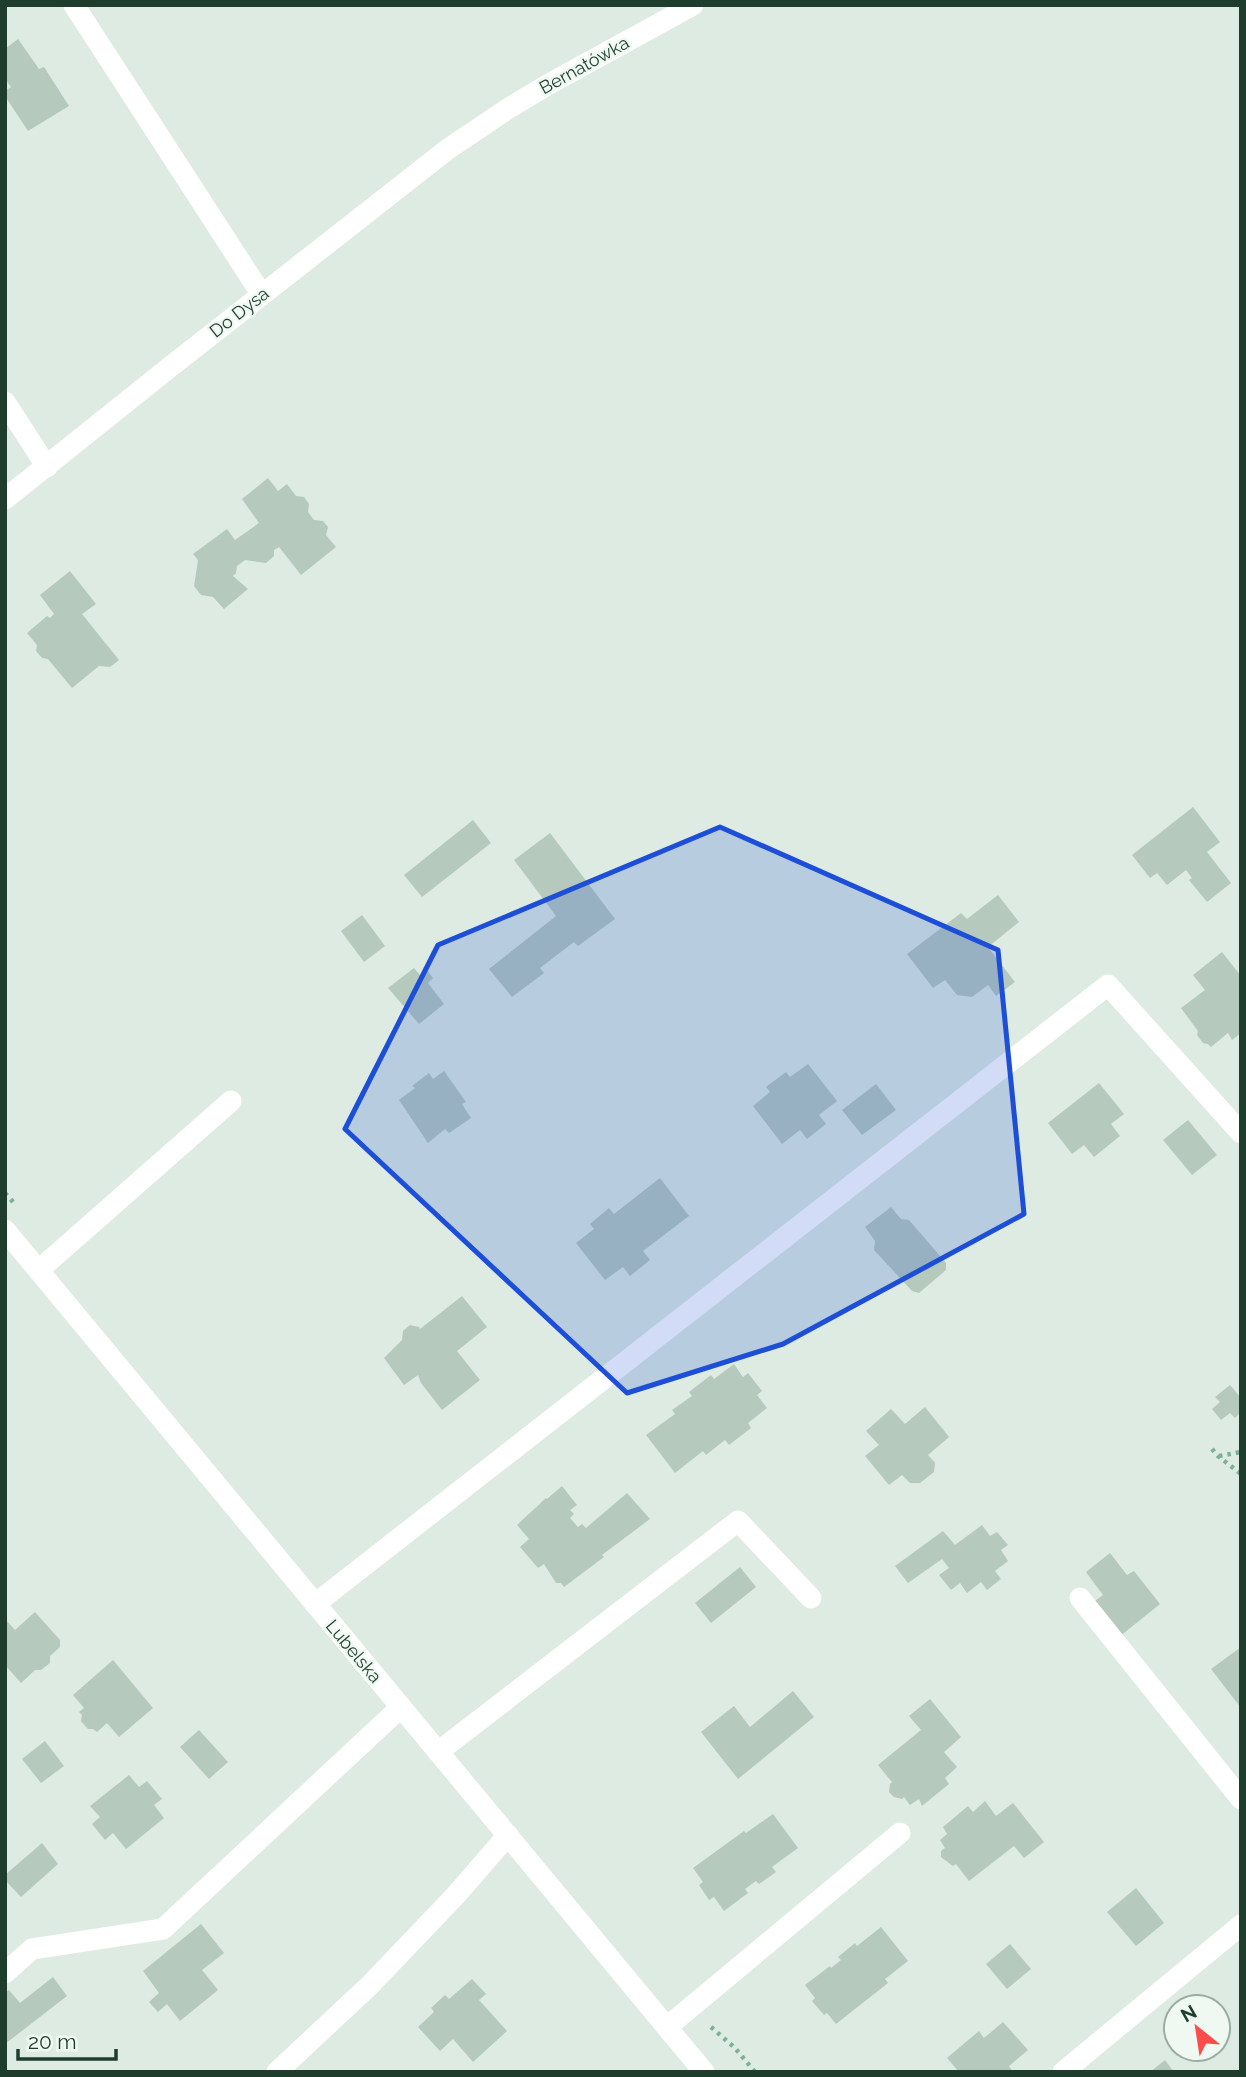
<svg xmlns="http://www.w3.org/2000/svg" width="1246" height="2077" font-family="Raleway,sans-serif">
	<rect width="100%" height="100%" fill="#deebe2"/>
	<!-- building -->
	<g fill="#b6c9bd">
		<polygon points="18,39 39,69 44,67 69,106 28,131 5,96 5,91 11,87 5,79 5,49"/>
		<polygon points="268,478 278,491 287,484 296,496 304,497 309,504 308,512 314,520 323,521 328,527 326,535 336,547 301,575 279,547 274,550 274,556 266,563 245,560 237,566 236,573 233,576 248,589 224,609 213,597 201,595 194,586 198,560 193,554 227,529 235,540 259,523 242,499"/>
		<polygon points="70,571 96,604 82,614 119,660 110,667 99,666 72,688 48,659 42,658 36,651 37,645 27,633 47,616 50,618 54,614 40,595"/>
		<polygon points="1193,807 1220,842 1207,852 1231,883 1207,902 1189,880 1192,878 1186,870 1167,885 1157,873 1150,878 1132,855"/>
		<polygon points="473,820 491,843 422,897 404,875"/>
		<polygon points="550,833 615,919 578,946 574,942 540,968 544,973 512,997 489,969 556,916 514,860"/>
		<polygon points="998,895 1019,922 988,947 1015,982 996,996 988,985 972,997 957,995 945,980 933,988 907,954 961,913 967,919"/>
		<polygon points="362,915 385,946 364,962 341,931"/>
		<polygon points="1222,952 1241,976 1241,1033 1232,1040 1228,1033 1211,1047 1208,1044 1203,1043 1197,1035 1198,1031 1181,1008 1205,990 1193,975"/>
		<polygon points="414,968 420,975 426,969 433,978 428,983 444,1004 419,1024 388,988"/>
		<polygon points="808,1064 837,1101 819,1115 826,1124 807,1139 800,1130 782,1144 753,1106 770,1092 766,1087 786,1072 790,1077"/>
		<polygon points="444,1071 466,1102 462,1104 471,1118 449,1133 445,1129 428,1143 399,1100 415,1088 412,1086 429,1073 433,1079"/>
		<polygon points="1099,1083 1124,1114 1111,1124 1120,1136 1094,1157 1084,1145 1072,1154 1048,1123"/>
		<polygon points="876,1084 896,1110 862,1135 842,1110"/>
		<polygon points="1188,1120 1217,1155 1192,1175 1163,1140"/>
		<polygon points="660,1178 689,1216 643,1251 650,1260 630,1276 623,1267 605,1280 576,1243 594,1229 590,1224 609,1208 614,1214"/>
		<polygon points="891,1207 901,1219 909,1220 946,1263 946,1270 919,1293 912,1291 874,1250 875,1241 865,1227"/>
		<polygon points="462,1296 487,1327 457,1351 480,1380 442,1410 421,1383 418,1375 404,1385 384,1358 402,1340 403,1331 410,1325 419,1327 420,1329"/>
		<polygon points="734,1364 743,1377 748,1373 762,1391 757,1395 767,1408 748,1423 751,1428 729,1445 725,1440 706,1455 703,1451 675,1473 646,1435 675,1414 672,1410 692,1396 689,1392 711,1375 714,1379"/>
		<polygon points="1230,1385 1241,1398 1241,1412 1235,1418 1230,1413 1221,1420 1212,1409 1220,1402 1215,1397"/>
		<polygon points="925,1407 949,1437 928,1455 935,1463 934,1472 920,1483 910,1483 902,1475 889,1485 865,1456 879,1445 866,1431 891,1409 905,1424"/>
		<polygon points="562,1486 577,1505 570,1510 574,1514 570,1518 578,1527 582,1524 586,1528 627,1493 650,1519 602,1555 604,1557 564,1587 561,1583 556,1583 544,1564 538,1568 520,1547 529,1539 517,1525 546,1498 547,1499"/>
		<polygon points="982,1525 990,1536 997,1532 1008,1545 1001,1550 1008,1561 995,1571 1001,1579 987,1590 981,1582 967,1593 960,1583 951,1590 939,1575 949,1568 942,1559 908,1583 895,1566 943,1531 955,1545"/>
		<polygon points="1110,1553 1127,1575 1134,1571 1160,1604 1119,1637 1092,1603 1103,1595 1086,1572"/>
		<polygon points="740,1567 756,1587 711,1623 695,1603"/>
		<polygon points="35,1612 60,1640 60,1647 50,1656 50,1663 41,1670 35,1670 21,1683 5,1665 5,1619 15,1630"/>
		<polygon points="1241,1647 1241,1708 1211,1669"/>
		<polygon points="113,1660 153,1708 119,1737 107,1723 97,1732 93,1729 88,1729 81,1721 82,1715 79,1712 84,1708 73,1695"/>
		<polygon points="793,1691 814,1717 738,1779 701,1732 734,1706 750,1727"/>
		<polygon points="930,1699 961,1737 944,1752 957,1767 945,1778 949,1784 922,1806 919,1799 910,1805 904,1797 902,1799 894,1797 889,1792 890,1784 892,1782 878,1765 921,1730 909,1716"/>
		<polygon points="199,1730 228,1762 209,1779 180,1747"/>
		<polygon points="45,1741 64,1766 41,1783 22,1759"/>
		<polygon points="129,1775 139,1787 147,1781 162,1799 154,1805 164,1818 126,1849 113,1833 105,1840 92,1824 100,1817 90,1806"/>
		<polygon points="985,1801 996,1816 1013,1803 1044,1842 1024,1858 1014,1846 969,1881 956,1864 953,1866 941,1857 941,1851 945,1848 940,1840 947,1834 943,1827 968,1806 973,1812"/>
		<polygon points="773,1814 798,1848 772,1867 776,1872 759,1884 756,1881 745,1889 748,1893 724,1911 714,1897 709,1900 699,1885 703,1882 693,1868 744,1831 746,1833"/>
		<polygon points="42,1843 58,1864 21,1897 5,1880 5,1875"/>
		<polygon points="1136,1888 1164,1923 1136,1946 1107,1912"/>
		<polygon points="201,1924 224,1953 202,1970 218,1990 180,2021 167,2004 158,2012 149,2002 159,1993 143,1971"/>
		<polygon points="881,1927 908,1961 885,1979 888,1983 836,2024 827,2013 824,2015 812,2001 815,1998 805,1985 830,1966 831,1968 841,1960 838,1957 855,1943 857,1946"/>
		<polygon points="1010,1944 1031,1969 1007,1989 986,1964"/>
		<polygon points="53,1977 67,1996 5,2044 5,1993 9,1990 20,2003"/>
		<polygon points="472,1979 486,1994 479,2000 507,2031 473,2062 453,2039 440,2051 418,2027 434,2012 431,2008 445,1995 449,1999"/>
		<polygon points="1003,2022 1028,2050 1009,2066 1013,2072 959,2072 947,2058 979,2031 984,2038"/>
		<polygon points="1165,2060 1174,2072 1150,2072"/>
	</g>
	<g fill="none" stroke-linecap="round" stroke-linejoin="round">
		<!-- path -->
		<g stroke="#7bb294" stroke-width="4.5" stroke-dasharray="3.5 5" stroke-linecap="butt">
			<polyline points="5,1193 14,1203"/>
			<polyline points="1212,1449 1218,1456 1241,1474"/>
			<polyline points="1219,1456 1241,1452"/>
			<polyline points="711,2027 735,2048 755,2072"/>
		</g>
		<!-- minor -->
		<g stroke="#fff" stroke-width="21">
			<polyline points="74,5 262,295"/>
			<polyline points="5,402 47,467"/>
			<polyline points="5,499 170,367 448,149 509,108 549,84 693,5"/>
			<polyline points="5,1230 704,2072"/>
			<polyline points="39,1270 231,1101"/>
			<polyline points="1080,1598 1241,1799"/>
			<polyline points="315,1604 1108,985 1241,1133"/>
			<polyline points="438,1752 738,1521 811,1598"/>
			<polyline points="5,1973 32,1949 163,1929 401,1707"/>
			<polyline points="667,2027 900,1833"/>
			<polyline points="277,2072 370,1985 456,1895 508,1835"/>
			<polyline points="1063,2072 1241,1925"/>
		</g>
	</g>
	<!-- marked area -->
	<path fill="#1d4ed8" fill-opacity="0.2" stroke="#1d4ed8" stroke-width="5" stroke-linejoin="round" d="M720 827 998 950 1024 1214 783 1344 627 1393 345 1129 438 945Z"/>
	<g text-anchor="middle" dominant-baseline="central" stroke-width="5" stroke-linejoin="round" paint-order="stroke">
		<!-- street labels -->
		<g font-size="18" fill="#1e3d2d" stroke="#eff8f1">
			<text transform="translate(584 65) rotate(-29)">Bernatówka</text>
			<text transform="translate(239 312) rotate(-38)">Do Dysa</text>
			<text transform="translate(354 1651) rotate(50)">Lubelska</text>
		</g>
	</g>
	<!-- border -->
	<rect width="1246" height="2077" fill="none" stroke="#1e3d2d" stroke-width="14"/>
	<!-- north arrow -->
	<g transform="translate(1197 2028) rotate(330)"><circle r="33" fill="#eff8f1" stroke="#9bada3" stroke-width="2"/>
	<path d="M0-5L12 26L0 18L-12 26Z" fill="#ff4b49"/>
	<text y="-10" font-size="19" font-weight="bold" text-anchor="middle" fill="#1e3d2d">N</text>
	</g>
	<!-- scale -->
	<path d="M18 2049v10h98v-10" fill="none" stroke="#1e3d2d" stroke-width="3.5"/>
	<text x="28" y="2049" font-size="21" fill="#1e3d2d" stroke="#eff8f1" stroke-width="5" paint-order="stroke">20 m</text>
</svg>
